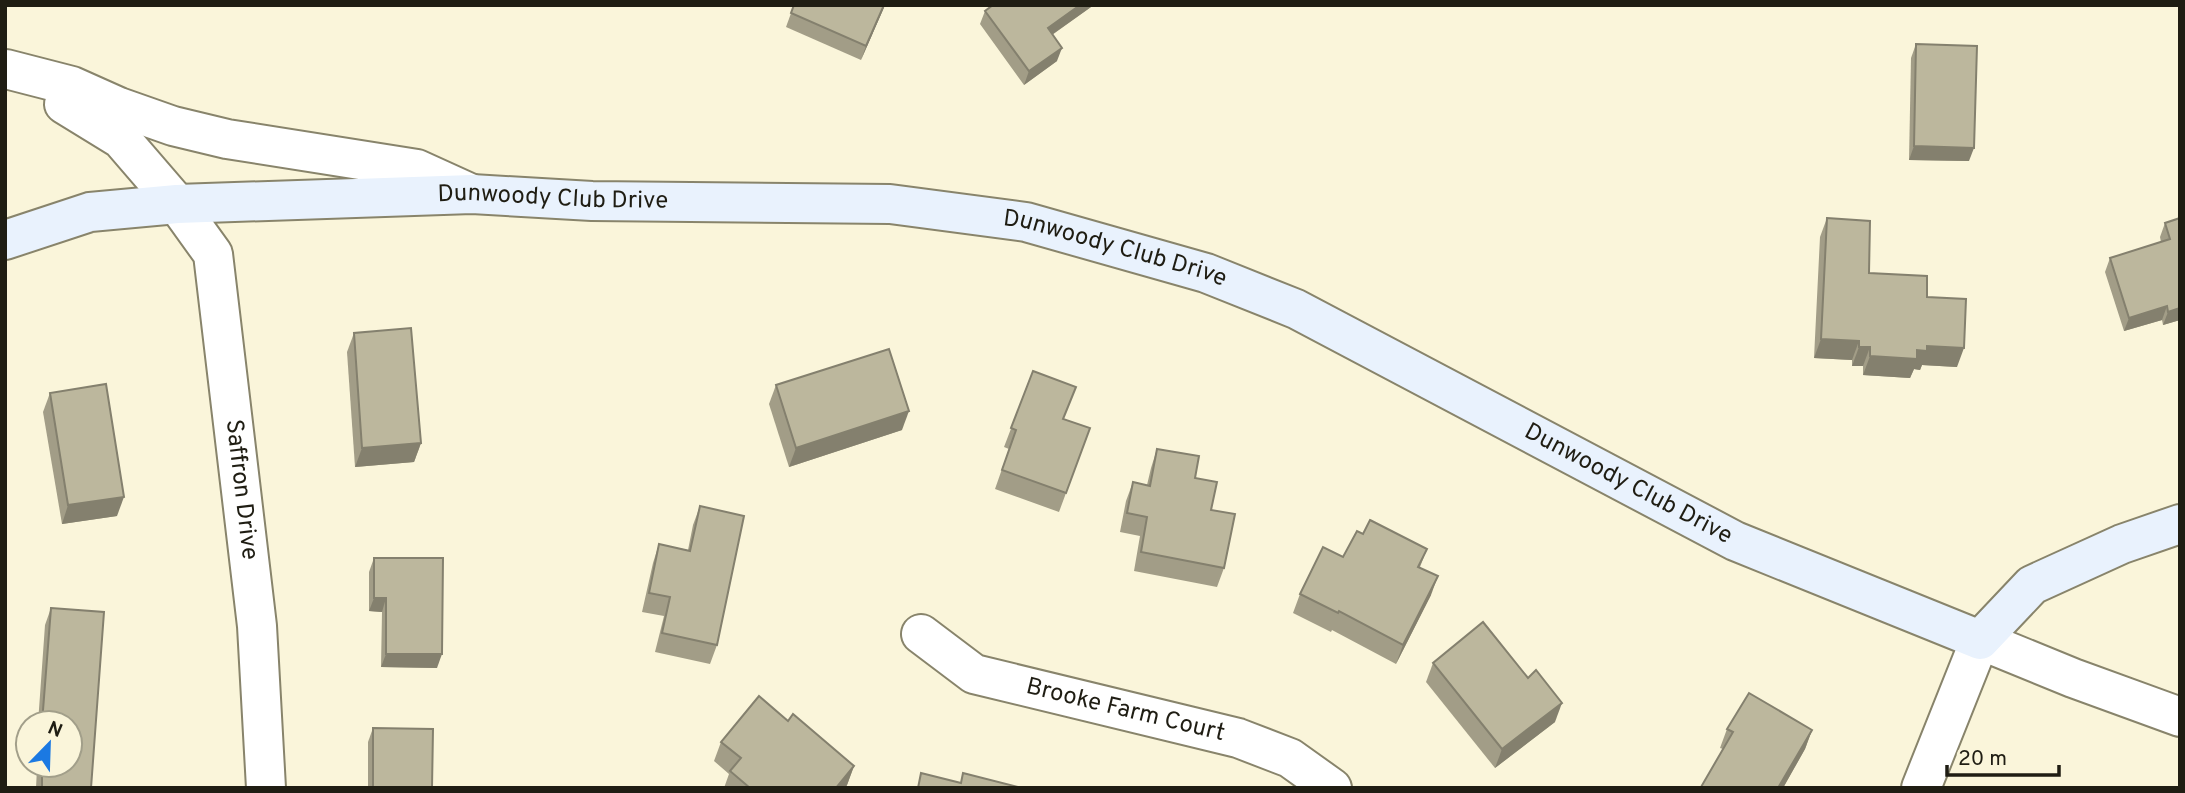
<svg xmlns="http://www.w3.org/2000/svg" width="2185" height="793" font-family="Overpass,sans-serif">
	<rect width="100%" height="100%" fill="#faf5da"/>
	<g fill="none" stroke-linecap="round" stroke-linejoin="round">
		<!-- minor casing -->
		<g stroke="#88846b" stroke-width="42">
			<g id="minor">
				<path id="s1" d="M177 204 213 254 257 626 266 788"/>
				<path id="s2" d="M921 634 974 674 1238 738 1290 758 1332 788"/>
				<polyline points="1921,788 1980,640"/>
			</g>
		</g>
		<!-- tertiary casing -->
		<g stroke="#88846b" stroke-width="42">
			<g id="tertiary">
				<polyline points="6,69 72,86 119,107 173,126 227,139 417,169 472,194"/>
				<polyline points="64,104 121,139 177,204"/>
				<polyline points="1980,640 2073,678 2180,717"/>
			</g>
		</g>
		<!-- secondary casing -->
		<g stroke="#88846b" stroke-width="42">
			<g id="secondary">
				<path id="s3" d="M5 240 90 212 177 204 472 194 592 201 890 204 1026 222 1206 273 1296 309 1735 541 1980 640 2032 585 2122 544 2180 524"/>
			</g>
		</g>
		<!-- minor -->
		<use href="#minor" stroke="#fff" stroke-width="38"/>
		<!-- tertiary -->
		<use href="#tertiary" stroke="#fff" stroke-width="38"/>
		<!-- secondary -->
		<use href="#secondary" stroke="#e9f2fd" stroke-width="38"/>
	</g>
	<!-- wall -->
	<g fill="#a29d87">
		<polygon points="794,5 885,5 861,60 786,27"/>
		<polygon points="1091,7 1052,35 1057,61 1024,85 980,24 985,11"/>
		<polygon points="1916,44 1969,161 1909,160 1911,58"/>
		<polygon points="1827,218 1869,273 1927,297 1957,367 1922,365 1920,370 1914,369 1910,378 1863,375 1863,366 1852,366 1852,360 1814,358 1820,237"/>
		<polygon points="2180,218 2180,320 2163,325 2162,320 2124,331 2105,272 2110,258 2161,242 2160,237 2165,223"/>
		<polygon points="354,333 421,443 414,462 355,467 347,352"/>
		<polygon points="1033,371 1064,419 1090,428 1059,512 995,489 1009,449 1004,447"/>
		<polygon points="776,385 902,430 789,467 769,404"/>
		<polygon points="50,393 117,516 62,524 43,412"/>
		<polygon points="1157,449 1195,478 1211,510 1224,568 1217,587 1134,571 1140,536 1120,532 1126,501 1133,482 1147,485 1151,468"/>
		<polygon points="700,506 717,645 710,664 655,652 664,616 642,612 653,563 659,544 688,550 693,525"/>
		<polygon points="1427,549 1420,567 1431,595 1396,664 1332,630 1331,632 1293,613 1300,594 1343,557"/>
		<polygon points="374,558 437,668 381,667 382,612 369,611 369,572"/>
		<polygon points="51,608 91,788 36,788 37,768 34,768 35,765 70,765 70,723 38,723 45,625"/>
		<polygon points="1433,663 1555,722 1495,768 1426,682"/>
		<polygon points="788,721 854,766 847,785 845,788 724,788 729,774 714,761 721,742"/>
		<polygon points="373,728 432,788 368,788 368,742"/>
		<polygon points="1727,729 1812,730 1805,749 1783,788 1701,788 1723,749 1720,748"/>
	</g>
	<!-- shaded-wall -->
	<g fill="#84806e">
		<polygon points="884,5 885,5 861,60 866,46"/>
		<polygon points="1080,5 1092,5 1091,7 1043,41 1048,28"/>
		<polygon points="1062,48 1057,61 1024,85 1029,71"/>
		<polygon points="1914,146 1974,148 1969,161 1909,160"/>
		<polygon points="2167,306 2162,320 2124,331 2129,318"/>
		<polygon points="2180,308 2180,320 2163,325 2168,312"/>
		<polygon points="1821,339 1859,341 1852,360 1814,358"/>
		<polygon points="1927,346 1964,348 1957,367 1922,365 1920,370 1914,369 1910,378 1863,375 1870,356 1917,350"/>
		<polygon points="1859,347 1870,347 1863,366 1852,366"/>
		<polygon points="909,411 902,430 789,467 796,448"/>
		<polygon points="421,443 414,462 355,467 362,448"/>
		<polygon points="124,497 117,516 62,524 68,505"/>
		<polygon points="1438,576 1431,595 1396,664 1403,645"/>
		<polygon points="374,598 386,598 382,612 369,611"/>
		<polygon points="386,654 442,654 437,668 381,667"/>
		<polygon points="1562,703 1555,722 1495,768 1502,749"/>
		<polygon points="1812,730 1805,749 1783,788 1778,788"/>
		<polygon points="854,766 847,785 845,788 836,788"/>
	</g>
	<!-- building -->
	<g fill="#bcb79d" stroke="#84806e" stroke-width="2">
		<polygon points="794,5 884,5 866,46 791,13"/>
		<polygon points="993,5 1080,5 1048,28 1062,48 1029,71 985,11"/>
		<polygon points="1916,44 1977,46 1974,148 1914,146"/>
		<polygon points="1827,218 1870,221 1869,273 1927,276 1927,297 1966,299 1964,348 1927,346 1927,351 1917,350 1917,359 1870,356 1870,347 1859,347 1859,341 1821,339"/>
		<polygon points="2180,218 2180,308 2168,312 2167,306 2129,318 2110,258 2170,239 2165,223"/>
		<polygon points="411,328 421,443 362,448 354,333"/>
		<polygon points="889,349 909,411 796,448 776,385"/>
		<polygon points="1033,371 1076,387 1063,419 1090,428 1066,493 1002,470 1016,430 1011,428"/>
		<polygon points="106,384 124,497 68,505 50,393"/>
		<polygon points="1157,449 1199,456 1195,478 1217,482 1211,510 1235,514 1224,568 1141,552 1147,517 1127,513 1133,482 1150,486"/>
		<polygon points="700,506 744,516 717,645 662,633 670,597 649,593 659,544 690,551"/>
		<polygon points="1370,520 1427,549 1418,567 1438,576 1403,645 1339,611 1338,613 1300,594 1323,547 1343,557 1357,531 1363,534"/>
		<polygon points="374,558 443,558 442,654 386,654 386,598 374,598"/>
		<polygon points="51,608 104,612 91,788 42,788 42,765 70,765 70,723 42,723"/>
		<polygon points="1483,622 1528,678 1536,670 1562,703 1502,749 1433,663"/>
		<polygon points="1749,693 1812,730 1778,788 1702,788 1701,787 1733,732 1727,729"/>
		<polygon points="759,696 788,721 793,714 854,766 836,788 750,788 730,771 741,758 721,742"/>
		<polygon points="373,728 433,729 432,788 373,788"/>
		<polygon points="921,773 961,783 963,773 1022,788 918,788"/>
	</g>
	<g text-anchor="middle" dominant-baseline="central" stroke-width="5" stroke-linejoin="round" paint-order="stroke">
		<!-- street labels -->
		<g font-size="24" fill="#1f1d13" stroke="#faf5da">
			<text stroke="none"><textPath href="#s3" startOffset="553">Dunwoody Club Drive</textPath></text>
			<text stroke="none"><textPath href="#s3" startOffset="1120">Dunwoody Club Drive</textPath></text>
			<text stroke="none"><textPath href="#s3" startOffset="1687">Dunwoody Club Drive</textPath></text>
			<text stroke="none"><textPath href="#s1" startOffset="299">Saffron Drive</textPath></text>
			<text stroke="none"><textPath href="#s2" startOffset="222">Brooke Farm Court</textPath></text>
		</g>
	</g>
	<!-- border -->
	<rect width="2185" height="793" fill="none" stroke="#1f1d13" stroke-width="14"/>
	<!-- north arrow -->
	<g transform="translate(49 744) rotate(23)"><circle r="33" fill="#faf5da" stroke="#a29f8a" stroke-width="2"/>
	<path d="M0-5L12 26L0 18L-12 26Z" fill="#1b79e2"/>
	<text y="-10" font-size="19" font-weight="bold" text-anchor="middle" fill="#1f1d13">N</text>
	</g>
	<!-- scale -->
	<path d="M1947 765v10h112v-10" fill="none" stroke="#1f1d13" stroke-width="3.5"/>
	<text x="1958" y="765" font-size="21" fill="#1f1d13" stroke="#faf5da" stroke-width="5" paint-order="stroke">20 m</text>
</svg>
